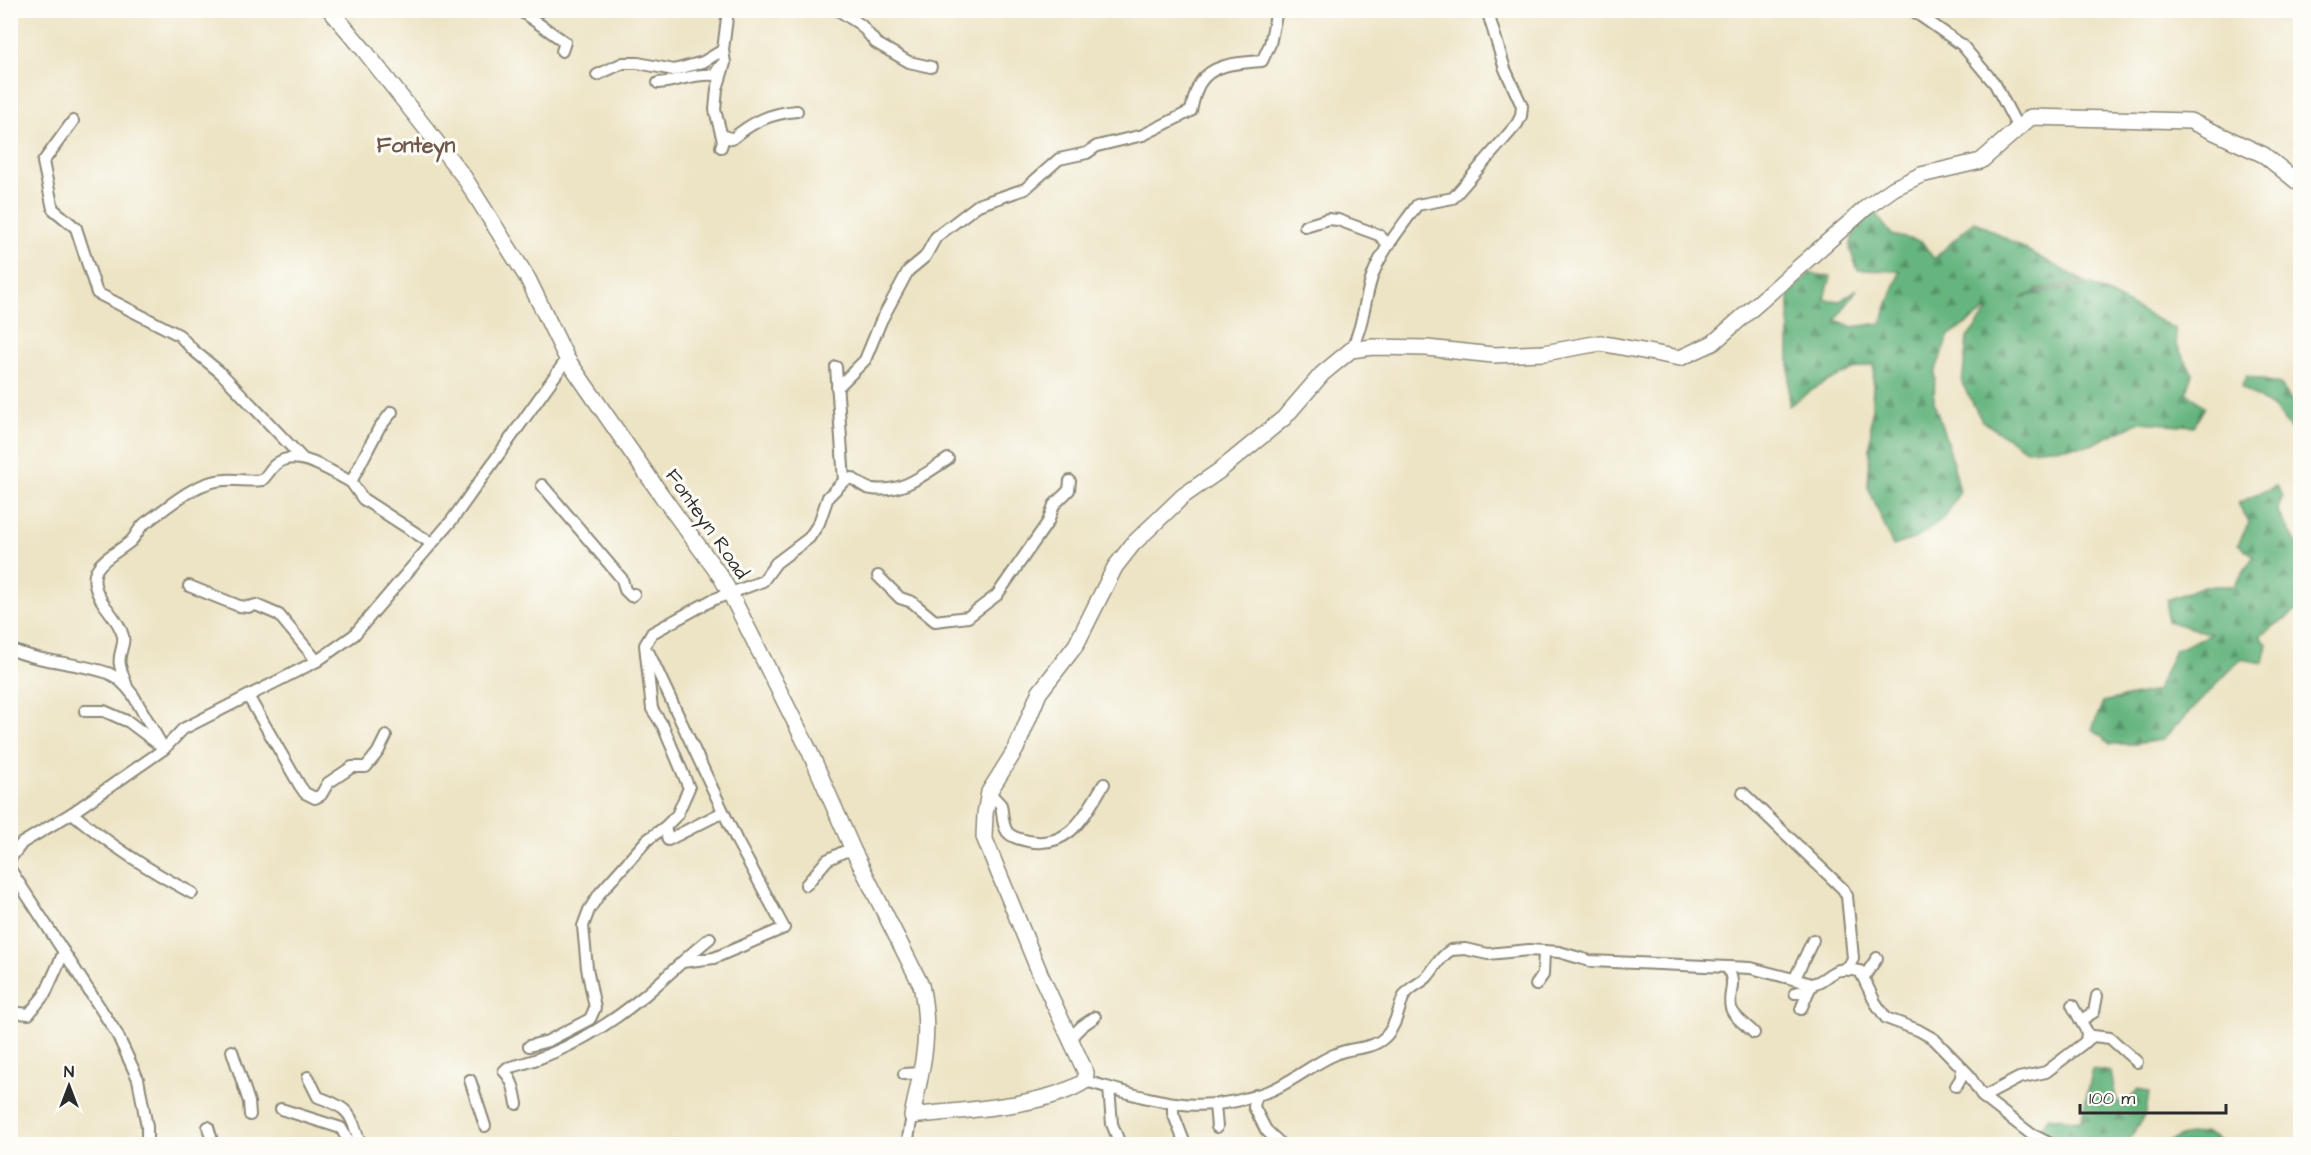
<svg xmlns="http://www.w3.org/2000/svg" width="2311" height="1155" font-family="'Architects Daughter',sans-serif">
	<defs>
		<pattern id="forest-firs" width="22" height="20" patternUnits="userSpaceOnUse" patternTransform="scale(1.5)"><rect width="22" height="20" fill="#66b57f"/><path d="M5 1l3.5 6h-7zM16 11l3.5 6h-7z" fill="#549368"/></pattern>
	</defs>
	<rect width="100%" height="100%" fill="#fdfcf7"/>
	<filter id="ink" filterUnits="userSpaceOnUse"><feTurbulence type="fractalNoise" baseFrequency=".0167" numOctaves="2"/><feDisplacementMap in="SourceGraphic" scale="12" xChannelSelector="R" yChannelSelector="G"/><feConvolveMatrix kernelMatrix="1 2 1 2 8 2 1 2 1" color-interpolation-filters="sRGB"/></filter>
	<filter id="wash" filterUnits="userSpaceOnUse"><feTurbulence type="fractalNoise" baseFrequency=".008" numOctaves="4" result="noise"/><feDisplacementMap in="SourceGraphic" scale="24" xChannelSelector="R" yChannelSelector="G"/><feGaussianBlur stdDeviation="1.35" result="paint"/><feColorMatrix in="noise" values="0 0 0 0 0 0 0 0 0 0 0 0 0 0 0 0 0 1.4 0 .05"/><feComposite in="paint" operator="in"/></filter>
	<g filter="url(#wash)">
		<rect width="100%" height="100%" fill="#ede4c5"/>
		<!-- forest -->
		<g fill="url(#forest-firs)" stroke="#487055" stroke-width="1.5">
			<path d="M1875 213 1892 235 1922 242 1934 259 1974 221 2085 282 2043 289 2021 298 2045 291 2090 284 2175 329 2176 344 2193 374 2187 392 2205 407 2194 426 2139 422 2091 445 2026 450 1982 421 1962 383 1967 338 1989 310H1987L1949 335 1935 372 1934 403 1950 451 1960 491 1946 516 1916 538 1893 546 1868 487 1874 364C1844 371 1814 387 1789 406V295L1810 273 1831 277 1824 299 1840 301 1857 289 1836 320 1853 327 1881 323 1900 271 1858 270 1850 250 1854 227Z"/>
			<polygon points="2247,376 2280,384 2300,413 2300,441 2275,409 2241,387"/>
			<polygon points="2276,486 2283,496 2277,510 2300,549 2300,608 2260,636 2267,644 2263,663 2241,659 2162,740 2134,744 2110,744 2092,729 2103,702 2156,691 2175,650 2211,634 2167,621 2167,600 2204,586 2234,586 2254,556 2238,544 2249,523 2238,503"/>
			<polygon points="2093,1069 2111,1072 2116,1099 2124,1107 2138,1089 2149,1093 2146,1113 2126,1144 2032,1144 2048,1117 2081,1121"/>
			<polygon points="2204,1132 2226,1144 2163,1144 2180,1137"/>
		</g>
	</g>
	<g filter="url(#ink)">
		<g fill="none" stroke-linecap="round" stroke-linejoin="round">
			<!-- street casing -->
			<g stroke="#8c8878" stroke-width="14">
				<g id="street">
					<polyline points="519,10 565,42 562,51"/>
					<polyline points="540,10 541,11"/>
					<polyline points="838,10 861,25 876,43 909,62 931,67"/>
					<polyline points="1912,10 1962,45 1995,84 2019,130"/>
					<polyline points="597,75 623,63 638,63 674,70 703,62 723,50"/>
					<path d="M658 83C677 82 693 73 714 75L721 65"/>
					<polyline points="73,121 43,162 53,209 76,228 97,293 179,335 193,350 221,373 303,459"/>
					<path d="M722 135 732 139C752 122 771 113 797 111"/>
					<polyline points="721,147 723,141 715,110 717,89 725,63 723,50 728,10"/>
					<polyline points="1305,226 1328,219 1338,220 1379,235 1389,245"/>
					<path d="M1351 350C1363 327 1364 302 1372 277 1381 251 1401 228 1417 205L1453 198 1517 124 1521 116 1522 106 1505 69 1487 10"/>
					<polyline points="836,367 844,481"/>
					<path d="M837 388 865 360 881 321 908 271 925 257 936 237 978 205 1025 189 1059 159 1087 153 1097 146 1143 135 1191 111C1193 102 1195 91 1200 83 1212 63 1240 63 1262 61L1270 44 1277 10"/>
					<polyline points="392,412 379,428 351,482 363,499 431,543"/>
					<polyline points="542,485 622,579 625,590 631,596 634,594"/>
					<polyline points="878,576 900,598 912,602 935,621 968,617 997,595 1048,522 1054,505 1069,490 1070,481"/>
					<polyline points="189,586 239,606 248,607 256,605 279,615 317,661"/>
					<path d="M10 649C42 663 76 662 108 673 118 677 127 687 133 695L164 749"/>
					<polyline points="649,653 737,841 784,928 714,958 682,962"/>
					<path d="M127 687C125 679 121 672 120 665 117 654 127 643 122 633 118 620 106 609 100 598 82 565 111 558 131 541 136 536 138 529 145 523 169 507 195 481 225 480 238 479 250 482 262 480 267 476 270 469 275 465 296 446 331 472 351 482"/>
					<polyline points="248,696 300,786 305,793 315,798 321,795 328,783 352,767 366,767 378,752 386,736"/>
					<polyline points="85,711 104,711 129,722 162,747"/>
					<path d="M989 792 1001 805C1005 828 1001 836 1028 841 1071 849 1084 815 1104 784"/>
					<polyline points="1743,793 1843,889 1847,896 1853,958 1850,965 1842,970"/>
					<path d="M72 813C109 844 150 871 192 893"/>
					<polyline points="665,827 668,840 723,812"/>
					<polyline points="10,859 22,843 72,813 164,749 183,729 317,661 354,635 452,520 567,359"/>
					<polyline points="10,869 117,1034 138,1079 147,1127 147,1144"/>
					<polyline points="806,885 827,860 843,852 853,850"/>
					<path d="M1727 967C1738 986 1727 992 1731 1008 1734 1018 1748 1026 1754 1033"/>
					<polyline points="1864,977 1877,958"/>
					<polyline points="1795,978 1813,940"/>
					<polyline points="1536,985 1543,975 1544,951"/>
					<polyline points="1795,993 1809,990 1811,987"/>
					<polyline points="2072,1005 2087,1032 2086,1042"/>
					<polyline points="1801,1009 1809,990"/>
					<polyline points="10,1012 29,1014 45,994 64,952"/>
					<polyline points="2081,1020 2094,1012 2097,996"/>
					<polyline points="1069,1039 1082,1026 1095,1017"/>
					<path d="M529 1046 548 1041 590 1019 595 1008 587 968 583 926 589 910 600 893 647 840 665 827 677 815 689 788 663 726 652 709 645 645 652 633 712 600 763 581 776 563 809 538 819 523 828 497 844 481 852 478C858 482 865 489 872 489 903 493 923 475 948 459"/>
					<polyline points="232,1051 249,1102 250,1115"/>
					<path d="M507 1068C558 1056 604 1029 644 996 667 977 687 956 710 938"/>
					<path d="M504 1071C513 1080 515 1092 517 1104"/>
					<polyline points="904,1074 921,1073"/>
					<path d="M308 1077 318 1097C350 1108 351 1114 360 1144"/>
					<polyline points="470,1080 485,1126"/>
					<path d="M1085 1081C1155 1100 1201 1119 1272 1090 1295 1080 1314 1063 1336 1054 1353 1046 1373 1051 1387 1035 1396 1025 1398 1011 1403 998 1408 987 1419 985 1427 977 1435 968 1439 957 1451 950L1465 949 1488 954 1529 950 1559 952 1590 961 1751 968 1812 984C1824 981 1824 977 1834 972 1841 968 1852 970 1860 971L1875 1002 1886 1018 1918 1030 1934 1039 1968 1074 1983 1097 2031 1134 2051 1144"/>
					<polyline points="1956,1086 1961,1078 1962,1068"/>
					<polyline points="1109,1088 1112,1124 1120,1144"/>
					<polyline points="1256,1095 1254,1107 1266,1130 1281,1144"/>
					<polyline points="1983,1097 2019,1078 2046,1072 2093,1036 2110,1038 2137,1062"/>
					<polyline points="1173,1104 1173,1113 1185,1144"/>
					<polyline points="1215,1105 1217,1127"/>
					<polyline points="281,1109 341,1128 350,1144"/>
					<polyline points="208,1127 213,1144"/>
					<polyline points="907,1144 912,1116"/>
				</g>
			</g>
			<!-- secondary casing -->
			<g stroke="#8c8878" stroke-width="18">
				<path id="secondary" d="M330 10 364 50 464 177 528 279 567 359 662 496 721 577 731 595 809 750 853 850 921 985C932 1036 922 1067 912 1116 959 1110 1047 1107 1085 1081L1086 1073 1041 976 984 837 985 814 989 792 1016 749 1039 693 1076 645 1115 567 1133 544 1183 496 1219 471 1284 418 1322 374 1351 350 1373 347 1427 348 1493 355 1544 353 1600 343 1680 358 1713 343 1867 207 1894 188 1921 175 1981 161 2031 117 2190 121 2264 155 2300 184"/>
			</g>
			<!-- street -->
			<use href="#street" stroke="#fff" stroke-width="10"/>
			<!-- secondary -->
			<use href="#secondary" stroke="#fff" stroke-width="15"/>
		</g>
	</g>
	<g text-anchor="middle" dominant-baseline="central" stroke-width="6" stroke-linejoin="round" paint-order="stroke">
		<!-- street labels -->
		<g font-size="20" fill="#2b2b2b" stroke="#fdfcf7">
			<text transform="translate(707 524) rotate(55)">Fonteyn Road</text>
		</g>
		<!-- neighbourhood labels -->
		<g font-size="21" font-weight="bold" fill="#6f5849" stroke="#fdfcf7">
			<text x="416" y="145">Fonteyn</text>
		</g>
	</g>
	<!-- margin -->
	<rect width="2311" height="1155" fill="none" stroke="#fdfcf7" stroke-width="36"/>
	<!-- north arrow -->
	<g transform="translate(69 1086)" stroke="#fdfcf7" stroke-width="4.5" paint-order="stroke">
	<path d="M0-4.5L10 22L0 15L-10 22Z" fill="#2b2b2b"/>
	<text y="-9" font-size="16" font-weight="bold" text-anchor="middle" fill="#2b2b2b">N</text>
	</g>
	<!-- scale -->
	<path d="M2080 1104v9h146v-9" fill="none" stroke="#2b2b2b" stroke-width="3"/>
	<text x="2089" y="1104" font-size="18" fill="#2b2b2b" stroke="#fdfcf7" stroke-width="4.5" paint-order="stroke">100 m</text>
</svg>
